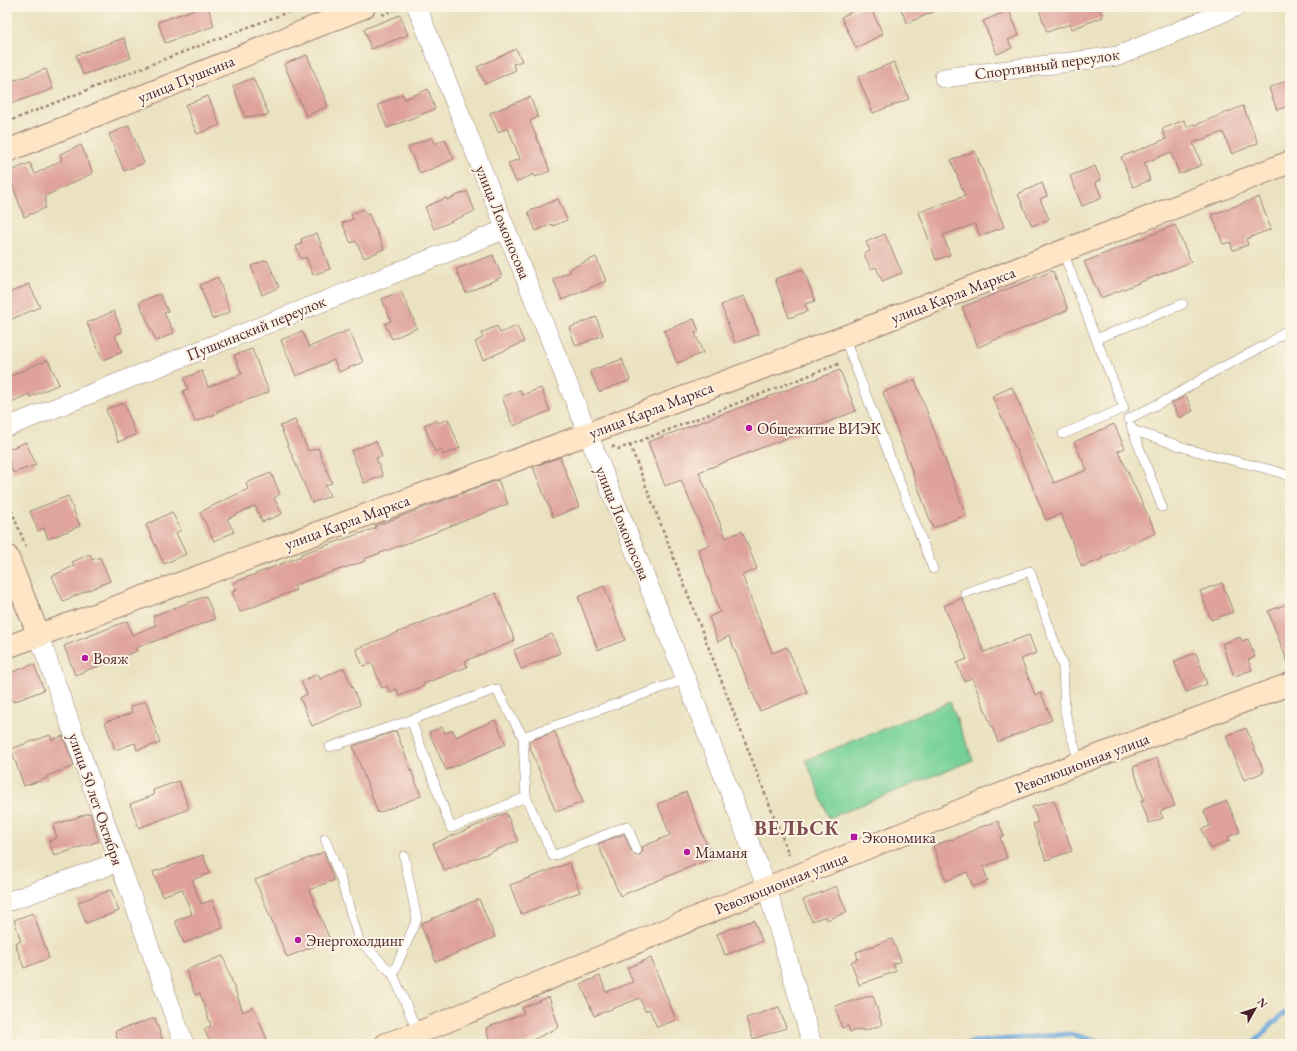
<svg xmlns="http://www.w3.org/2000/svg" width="1297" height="1051" font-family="'EB Garamond',serif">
	<rect width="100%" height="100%" fill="#fcf5e5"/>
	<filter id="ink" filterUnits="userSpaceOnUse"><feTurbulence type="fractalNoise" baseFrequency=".025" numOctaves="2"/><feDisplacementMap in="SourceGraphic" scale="8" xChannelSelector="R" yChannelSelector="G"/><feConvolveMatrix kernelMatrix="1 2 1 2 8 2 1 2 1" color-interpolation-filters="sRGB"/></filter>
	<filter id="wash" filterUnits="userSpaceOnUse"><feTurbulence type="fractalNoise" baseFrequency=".012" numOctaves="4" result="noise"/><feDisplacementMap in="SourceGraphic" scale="16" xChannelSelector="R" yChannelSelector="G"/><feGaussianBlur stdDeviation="0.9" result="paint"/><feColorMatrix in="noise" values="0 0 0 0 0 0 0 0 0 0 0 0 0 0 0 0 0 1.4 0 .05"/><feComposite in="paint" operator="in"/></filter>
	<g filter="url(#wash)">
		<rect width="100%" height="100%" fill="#eae2c0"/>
		<!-- green -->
		<polygon fill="#76d198" stroke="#607862" points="950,702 973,760 829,818 806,760"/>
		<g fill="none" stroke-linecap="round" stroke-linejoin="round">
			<!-- stream -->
			<g stroke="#69a6db" stroke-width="5">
				<polyline points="967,1044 973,1042 1069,1034 1112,1044"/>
				<polyline points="1252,1044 1283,1014 1290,1012"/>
			</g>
		</g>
		<g id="blocks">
			<!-- building -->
			<g fill="#dea29b">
				<polygon points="201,7 208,7 214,26 165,43 158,22"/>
				<polygon points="862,7 870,7 883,34 856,48 841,17"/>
				<polygon points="900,7 945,7 907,23"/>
				<polygon points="1038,7 1099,7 1103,17 1072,29 1070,24 1047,32"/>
				<polygon points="1009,10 1019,35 1008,40 1012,48 997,54 983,21"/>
				<polygon points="400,15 408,35 371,49 364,29"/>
				<polygon points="124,38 131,58 83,75 76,55"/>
				<polygon points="516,49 522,61 513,64 516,70 485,84 477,67"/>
				<polygon points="307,55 328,106 306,116 284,64"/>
				<polygon points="894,62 909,99 873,113 858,77"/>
				<polygon points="46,69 53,89 7,105 7,83"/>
				<polygon points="253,78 269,115 245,117 233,86"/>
				<polygon points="1290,79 1290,105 1277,110 1269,88"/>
				<polygon points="428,89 435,109 387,128 378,105 402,94 405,99"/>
				<polygon points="208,96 220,125 197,134 185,105"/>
				<polygon points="530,97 538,117 530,121 550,171 535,177 534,174 516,182 508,163 520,159 508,128 498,132 490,113"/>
				<polygon points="1243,106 1258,143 1232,154 1223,132 1193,143 1202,165 1179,174 1171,152 1144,163 1150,180 1133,187 1121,157 1166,139 1162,129 1184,120 1187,127 1194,124 1195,125"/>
				<polygon points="129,126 144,163 124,171 109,134"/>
				<polygon points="432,137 435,144 445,139 454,159 420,174 408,147"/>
				<polygon points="81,145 93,173 45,196 45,208 24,217 8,172 30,163 35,174 62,160 60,154"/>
				<polygon points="975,151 1004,227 980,236 975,224 943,235 950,255 936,260 919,212 965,196 951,160"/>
				<polygon points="1095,166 1101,180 1095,182 1102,198 1082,206 1070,176"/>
				<polygon points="1042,183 1047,196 1040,199 1049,219 1032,226 1018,194"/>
				<polygon points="467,191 475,211 434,229 425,207 446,198 447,200"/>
				<polygon points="1259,197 1271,229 1246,239 1248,245 1233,250 1230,242 1223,244 1212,215"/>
				<polygon points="558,199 567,220 553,226 552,224 536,231 528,212"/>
				<polygon points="364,209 367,215 369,214 384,249 364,258 356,241 351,243 342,223 353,219 351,214"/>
				<polygon points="1175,225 1191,262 1101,298 1084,262"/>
				<polygon points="317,233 330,269 313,275 306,257 301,259 296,246 302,244 301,239"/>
				<polygon points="885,234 902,273 882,281 876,267 871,269 864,254 870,251 866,242"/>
				<polygon points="493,255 502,277 466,293 456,269"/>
				<polygon points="596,257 606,281 562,300 553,279 570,272 569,269"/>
				<polygon points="267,260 279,287 262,295 251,266"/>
				<polygon points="803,269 815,301 805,304 808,311 789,318 775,279"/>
				<polygon points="1053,271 1068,310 978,347 962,307"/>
				<polygon points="218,277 230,312 212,319 200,285"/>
				<polygon points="29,284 40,307 7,321 7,294"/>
				<polygon points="401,291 417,328 392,339 385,324 391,321 382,299"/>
				<polygon points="160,294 168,311 164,313 174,333 156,341 139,302"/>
				<polygon points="744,296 759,334 735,343 721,305"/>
				<polygon points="114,311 122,332 115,335 122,352 103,360 87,323"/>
				<polygon points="596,317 603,335 576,346 569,328"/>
				<polygon points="694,319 699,331 695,333 703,353 677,363 664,331"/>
				<polygon points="497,326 500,333 517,326 524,342 483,360 475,342 483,338 481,333"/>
				<polygon points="349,330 363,362 339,372 334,360 296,376 281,340 302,331 309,347"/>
				<polygon points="252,349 269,392 217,411 218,413 195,422 183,391 188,389 184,378 202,371 208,387 242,374 234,355"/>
				<polygon points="622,359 630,380 599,392 590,371"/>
				<polygon points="48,360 59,384 30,397 29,394 7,404 7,378 41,362 41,363"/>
				<polygon points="840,370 856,411 699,472 726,538 742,531 757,569 742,575 772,653 787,647 807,692 760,711 729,636 718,642 709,617 720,612 698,549 709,545 681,480 665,486 648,442"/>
				<polygon points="915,380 966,515 933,528 883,392"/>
				<polygon points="1012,387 1054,483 1087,470 1074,442 1114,424 1125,448 1118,451 1156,533 1101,558 1102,559 1082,567 1061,514 1046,520 1030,480 992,396"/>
				<polygon points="541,388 550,411 513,426 502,397 520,390 522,395"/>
				<polygon points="1186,396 1193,411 1179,418 1172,403"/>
				<polygon points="124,403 136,435 118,442 106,409"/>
				<polygon points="448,419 460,448 443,455 441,449 435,452 424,425 437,420 438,423"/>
				<polygon points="295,420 308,451 318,448 332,483 325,485 330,496 312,503 280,426"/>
				<polygon points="376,441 382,456 376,458 383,476 364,483 351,451"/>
				<polygon points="26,442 36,465 13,473 7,455 7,450"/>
				<polygon points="560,457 579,507 553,517 533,467"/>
				<polygon points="271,473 280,494 274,498 282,514 262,522 255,506 227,519 234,532 214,541 200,512 248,489 246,483"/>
				<polygon points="498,480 508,504 437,531 437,532 364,559 365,561 294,585 296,590 240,612 232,592 237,590 233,583 301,556 301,554 376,528 375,526"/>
				<polygon points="68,496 80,526 48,539 44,528 38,531 30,511"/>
				<polygon points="172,512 181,530 176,533 186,554 164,564 146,525"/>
				<polygon points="90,554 92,560 100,557 110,581 63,601 52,576 74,566 72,562"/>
				<polygon points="1222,583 1233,612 1211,620 1200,591"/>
				<polygon points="604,586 625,640 598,650 578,597"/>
				<polygon points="496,593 515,641 465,661 467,667 423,684 424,686 399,696 397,689 390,692 387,686 382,688 372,663 363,666 356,649"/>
				<polygon points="206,596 215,619 136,648 137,651 75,675 64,646 127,621 132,635 156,625 153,616"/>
				<polygon points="962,598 984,652 1029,635 1036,653 1021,659 1035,695 1041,693 1052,720 998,742 972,678 964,681 957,663 967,659 944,606"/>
				<polygon points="1290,603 1290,666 1289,666 1268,611"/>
				<polygon points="552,634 560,653 521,669 514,650"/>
				<polygon points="1240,637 1242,641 1248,639 1255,657 1248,660 1252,670 1234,676 1222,644"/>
				<polygon points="1196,653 1207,684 1186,692 1174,661"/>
				<polygon points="34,664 44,690 13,702 7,686 7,674"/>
				<polygon points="344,668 360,705 312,726 300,698 307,694 301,681 318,674 320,679"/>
				<polygon points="146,701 160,743 137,750 135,743 115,750 105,722 132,713 130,707"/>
				<polygon points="495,720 506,744 446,770 429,732 442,727 445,733 453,730 456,737"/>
				<polygon points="1246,728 1264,772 1244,780 1226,736"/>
				<polygon points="396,731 421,796 378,813 353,746"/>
				<polygon points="555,732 583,802 556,812 529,745 529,741"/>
				<polygon points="50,735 52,740 63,736 74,766 47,776 48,778 24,786 11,749"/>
				<polygon points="1157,758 1175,806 1160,811 1163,818 1149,823 1141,801 1144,800 1133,767"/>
				<polygon points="179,781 189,809 139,828 130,804 154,795 153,790"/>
				<polygon points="686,792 712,858 620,896 598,844 624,834 632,853 636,856 640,855 643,851 642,847 670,835 658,804"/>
				<polygon points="1054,800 1072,851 1046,860 1033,824 1038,822 1032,807"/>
				<polygon points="1227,801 1240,832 1228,837 1229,841 1210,849 1202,829 1210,826 1204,811"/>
				<polygon points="90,813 99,841 54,856 49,841 57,838 53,825"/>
				<polygon points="506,813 518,841 445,871 433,844"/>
				<polygon points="998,821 1004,836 1000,837 1007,858 983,867 988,881 973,887 967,872 946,881 933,846 952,839 952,840 978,828"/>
				<polygon points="324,852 334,880 309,890 330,940 287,957 255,880"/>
				<polygon points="203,855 210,873 192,880 201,904 212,900 223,928 184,943 175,921 192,914 182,889 162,896 153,872"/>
				<polygon points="569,863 580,892 521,914 510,885"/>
				<polygon points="836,886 847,912 827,920 826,916 812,921 803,900"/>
				<polygon points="111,890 119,911 86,923 78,902"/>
				<polygon points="479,899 495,937 436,962 421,925 422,923"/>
				<polygon points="33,913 49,958 24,968 15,943 21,941 14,920"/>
				<polygon points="754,920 762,941 725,955 717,934"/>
				<polygon points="892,939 901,961 893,964 896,971 859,985 851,962 858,959 856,952"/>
				<polygon points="223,956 243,1012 253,1007 267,1039 257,1044 211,1044 204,1029 211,1026 200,993 195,995 186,970"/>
				<polygon points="651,958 676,1020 657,1027 649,1009 645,1011 640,998 594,1016 581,984 600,976 606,992 633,982 627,968"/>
				<polygon points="873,995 882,1025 863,1031 862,1029 850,1032 848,1026 842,1028 835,1006"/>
				<polygon points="549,997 559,1027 525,1044 490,1044 486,1028 524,1013 522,1008"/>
				<polygon points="779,1007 786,1028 753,1039 746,1018"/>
				<polygon points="155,1018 164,1044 119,1044 115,1031"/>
			</g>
		</g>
	</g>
	<g filter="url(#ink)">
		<use href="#blocks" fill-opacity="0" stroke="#9a8076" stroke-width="1"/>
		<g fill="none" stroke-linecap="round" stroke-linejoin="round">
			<!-- lane casing -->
			<g stroke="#9a8076" stroke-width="10">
				<g id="lane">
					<polyline points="1063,252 1096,339"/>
					<polyline points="844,337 933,569"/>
					<polyline points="1128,419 1168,399 1217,370 1268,344 1290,328"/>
					<polyline points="1131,426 1162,507"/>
					<polyline points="1132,430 1195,451 1272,470 1290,476"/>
					<polyline points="1063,434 1124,408 1096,339 1183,304"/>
					<polyline points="965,593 1030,571 1063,667 1065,712 1079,763"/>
					<polyline points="523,737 526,797 451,828 411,720 496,689 523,737 686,679"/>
					<polyline points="330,747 411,720"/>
					<polyline points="526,797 553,856 627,826 637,850"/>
					<polyline points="325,839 340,877 359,940 393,974"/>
					<polyline points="404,856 417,919 393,974 418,1033"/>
				</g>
			</g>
			<!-- street casing -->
			<g stroke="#9a8076" stroke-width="20">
				<g id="street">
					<polyline points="417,7 686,679 767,888 812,1044"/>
					<polyline points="944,78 1118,56 1236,7"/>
					<polyline points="7,427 506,229"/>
					<polyline points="39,636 184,1044"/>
					<polyline points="7,902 118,862"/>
				</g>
			</g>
			<!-- secondary casing -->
			<g stroke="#9a8076" stroke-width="24">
				<g id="secondary">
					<polyline points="7,151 364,7"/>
					<polyline points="7,556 39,636"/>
					<polyline points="7,647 587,434 844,337 1290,162"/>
					<polyline points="386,1044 418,1033 767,888 1079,763 1290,684"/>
				</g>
			</g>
			<!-- path -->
			<g stroke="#9a8076" stroke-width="2.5" stroke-dasharray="3 3" stroke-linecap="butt">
				<polyline points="382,15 399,8"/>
				<polyline points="7,122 157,62 301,7"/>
				<polyline points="630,445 789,855"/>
				<polyline points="612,446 619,449 841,363"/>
				<polyline points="7,499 26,547"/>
			</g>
			<!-- lane -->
			<use href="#lane" stroke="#fff" stroke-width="9"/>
			<!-- street -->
			<use href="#street" stroke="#fff" stroke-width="19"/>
			<!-- secondary -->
			<use href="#secondary" stroke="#fde5c5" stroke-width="22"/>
		</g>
	</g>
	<!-- markers -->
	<g fill="#b5179e" stroke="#fcf5e5" stroke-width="1.5">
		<circle cx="749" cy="428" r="4"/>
		<circle cx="85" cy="658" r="4"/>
		<rect x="850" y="833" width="8" height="8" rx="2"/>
		<circle cx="687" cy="852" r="4"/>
		<circle cx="298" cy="940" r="4"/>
	</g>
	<g text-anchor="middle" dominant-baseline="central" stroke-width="4" stroke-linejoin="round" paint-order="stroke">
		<!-- street labels -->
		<g font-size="16" fill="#4a1f2b" stroke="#fcf5e5">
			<text transform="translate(1047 64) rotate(-8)">Спортивный переулок</text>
			<text transform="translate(186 79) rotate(-22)">улица Пушкина</text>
			<text transform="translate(503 222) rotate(68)">улица Ломоносова</text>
			<text transform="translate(953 295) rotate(-21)">улица Карла Маркса</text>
			<text transform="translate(256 328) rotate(-22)">Пушкинский переулок</text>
			<text transform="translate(651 410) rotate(-21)">улица Карла Маркса</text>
			<text transform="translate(347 522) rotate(-20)">улица Карла Маркса</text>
			<text transform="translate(623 523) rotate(68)">улица Ломоносова</text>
			<text transform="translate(1082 763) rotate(-21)">Революционная улица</text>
			<text transform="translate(96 799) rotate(71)">улица 50 лет Октября</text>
			<text transform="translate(781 883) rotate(-22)">Революционная улица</text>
		</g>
		<!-- poi labels -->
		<g font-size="16" fill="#4a1f2b" stroke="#fcf5e5" text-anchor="start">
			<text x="757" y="428">Общежитие ВИЭК</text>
			<text x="93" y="658">Вояж</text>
			<text x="862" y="837">Экономика</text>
			<text x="695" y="852">Маманя</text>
			<text x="306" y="940">Энергохолдинг</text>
		</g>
		<!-- district labels -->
		<g font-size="20" font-weight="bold" letter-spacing="1" fill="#7e4d52" stroke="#fcf5e5">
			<text x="797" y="828">ВЕЛЬСК</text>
		</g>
	</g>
	<!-- margin -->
	<rect width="1297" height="1051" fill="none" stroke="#fcf5e5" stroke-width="24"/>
	<!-- north arrow -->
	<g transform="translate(1255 1009) rotate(51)" stroke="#fcf5e5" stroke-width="3" paint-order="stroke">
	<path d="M0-3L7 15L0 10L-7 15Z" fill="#4a1f2b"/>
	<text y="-6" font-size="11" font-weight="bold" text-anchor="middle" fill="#4a1f2b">N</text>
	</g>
</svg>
